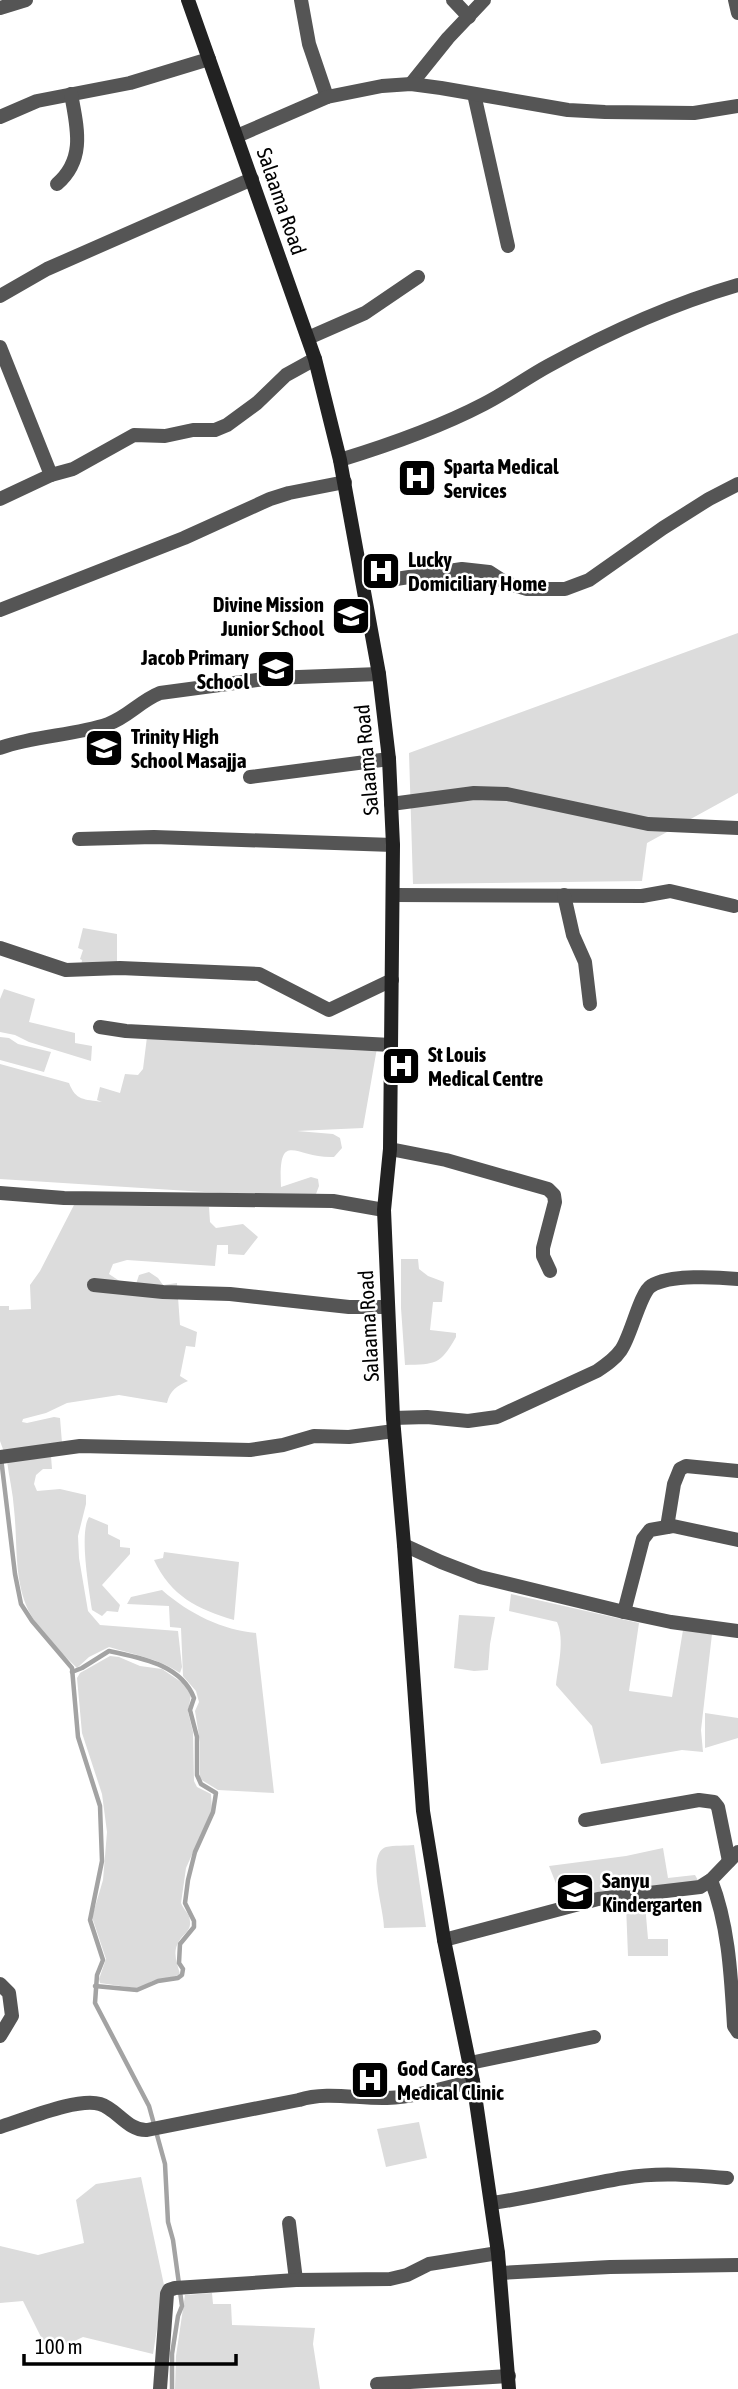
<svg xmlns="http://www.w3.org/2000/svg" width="738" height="2389" font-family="'Asap Condensed',sans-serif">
	<rect width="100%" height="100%" fill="#fff"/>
	<!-- green -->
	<g fill="#dcdcdc">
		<polygon points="738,633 738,793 647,843 642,881 413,884 409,753"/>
		<polygon points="83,928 117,934 117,967 80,972 82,960 80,959 83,950 78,948"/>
		<polygon points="4,989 35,999 29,1022 75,1033 75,1043 92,1046 91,1061 29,1042 15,1035 0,1032 0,999"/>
		<polygon points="0,1037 9,1038 18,1044 51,1052 44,1072 0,1060"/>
		<path d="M147 1037 377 1048 363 1128 297 1131 333 1134 340 1138 342 1148 334 1157C296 1159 278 1127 281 1187L311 1177 318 1179 319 1186 316 1194 306 1196H266L0 1179V1064L69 1083C76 1101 84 1099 102 1102L97 1100 100 1087 120 1093 125 1074 138 1075 143 1069Z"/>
		<path d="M74 1205 209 1207 210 1222 216 1228 243 1224 258 1237 244 1255 228 1254V1245H217L215 1266 127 1260 113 1264 109 1274 121 1282 136 1284 139 1275 149 1272 158 1278 163 1285 177 1283 180 1325 197 1332 195 1347 186 1346 180 1376 188 1381C177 1386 170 1390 167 1403L119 1395 67 1403 46 1413 23 1419 22 1422 27 1423 54 1417 60 1418 62 1443 4 1452 0 1441V1306H9V1310L31 1309 30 1285 40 1271Z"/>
		<path d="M401 1259H418L419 1269 428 1276 444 1282 442 1302H433L430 1330 456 1333V1337C440 1365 436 1364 405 1365L401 1308Z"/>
		<path d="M51 1456 52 1469H43L36 1475 34 1484 37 1491 60 1489 86 1495V1504L78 1536 79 1558 88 1611 100 1625 178 1631 182 1667 180 1673C158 1658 134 1655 109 1647L89 1657 77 1668C61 1652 42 1636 31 1615 13 1584 18 1543 14 1509 13 1493 9 1477 7 1461Z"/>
		<path d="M89 1517 108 1525V1534L120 1540V1547L130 1548V1554L102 1585 120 1605 118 1612 107 1611 102 1616 92 1610C89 1589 79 1533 89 1517Z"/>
		<path d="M164 1552 239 1562 234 1620C197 1609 171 1596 154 1560L163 1558Z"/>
		<path d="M162 1590C189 1614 223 1630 256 1633L274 1793 218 1790 200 1779V1742L195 1711 199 1702 196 1691 183 1676 181 1628 170 1627 169 1606 127 1604 131 1597Z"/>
		<path d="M511 1594 639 1623 629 1691 672 1697 683 1630 712 1634 701 1730 703 1752 682 1750 601 1764 592 1726 556 1685C558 1666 565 1640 557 1622L509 1611Z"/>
		<polygon points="459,1615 495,1617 490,1644 488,1670 474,1671 454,1668"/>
		<path d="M110 1656 119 1657 140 1666 162 1669 187 1686 191 1695 188 1712 193 1732 194 1781 197 1787 211 1794 212 1810 186 1868 181 1903C184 1911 190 1913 190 1922 191 1931 183 1934 179 1941 172 1952 177 1963 180 1974L178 1976 152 1981 141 1988H134L100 1983 99 1979 106 1959 92 1917 103 1880 107 1832 102 1794 82 1733 77 1678 80 1673Z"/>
		<polygon points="705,1713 738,1718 738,1738 705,1748"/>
		<path d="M414 1845 426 1927 384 1928C385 1912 365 1854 386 1847 394 1845 406 1846 414 1845Z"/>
		<polygon points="663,1848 668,1878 695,1875 700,1884 679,1887 608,1890 557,1901 557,1886 549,1866 626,1856"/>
		<polygon points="645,1904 648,1939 668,1939 668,1956 628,1956 626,1905"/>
		<polygon points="419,2122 427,2158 386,2167 377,2129"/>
		<polygon points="141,2177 164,2285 153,2354 83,2337 49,2353 23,2301 0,2303 0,2246 38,2255 84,2243 76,2200 96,2184"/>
		<polygon points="212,2293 213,2304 231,2304 232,2325 315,2328 313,2344 320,2389 175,2389 176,2356 185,2295"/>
	</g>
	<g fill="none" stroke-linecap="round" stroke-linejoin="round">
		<!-- stream -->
		<g stroke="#a3a3a3" stroke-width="4.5">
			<polyline points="1,1458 15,1574 21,1604 32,1621 72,1668 78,1737 100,1806 102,1861 90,1920 103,1960 97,1975 95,2003 149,2106 165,2164 168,2222 173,2240 182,2306 178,2316 172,2354 172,2389"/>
			<path d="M72 1672 82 1668 109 1651C140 1658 181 1664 194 1698L190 1710 197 1737V1775L201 1784 216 1793 213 1812 195 1852 188 1880 185 1903 194 1921V1927L180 1944 179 1963 183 1969 182 1975 178 1978 158 1981 137 1990 95 1986"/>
		</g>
		<!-- minor -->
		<g stroke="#555" stroke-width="14">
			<polyline points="301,0 309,44 327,97"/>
			<polyline points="453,0 469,17"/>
			<polyline points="735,0 738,13"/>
			<polyline points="0,8 26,0"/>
			<polyline points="411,84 448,38 484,0"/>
			<polyline points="474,94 508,246"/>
			<polyline points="0,117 37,101 130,83 209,59"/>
			<path d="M57 184C86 159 77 127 71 94"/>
			<polyline points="0,296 47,269 252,179"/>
			<polyline points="308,338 365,313 418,277"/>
			<polyline points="0,347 51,475"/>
			<path d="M340 460C389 445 438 428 484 404 506 393 526 378 548 366 608 333 672 304 738 285"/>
			<polyline points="0,499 51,475 73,469 134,435 165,436 193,430 215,430 227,425 257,403 286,375 315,359"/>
			<polyline points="363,584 462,569 489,572 506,583 527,589 565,589 589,580 663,528 709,499 738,484"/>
			<polyline points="0,610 184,538 270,499 289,493 345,482"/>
			<path d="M0 748C35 735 73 736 108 724 128 717 140 701 160 693L272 678 379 674"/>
			<polyline points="250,777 389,759"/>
			<polyline points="391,804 474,793 507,794 648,824 738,828"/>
			<polyline points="79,839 154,837 393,845"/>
			<polyline points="394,895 642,896 670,891 734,906"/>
			<polyline points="564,895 573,935 585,962 590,1004"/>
			<polyline points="0,948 66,970 120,968 259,974 329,1010 392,980"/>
			<polyline points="100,1027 126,1031 391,1045"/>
			<polyline points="390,1149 446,1160 548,1189 554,1195 555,1202 543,1248 543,1256 550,1271"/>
			<polyline points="0,1193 64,1198 333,1201 384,1210"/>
			<polyline points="94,1285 163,1292 230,1294 349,1307 388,1307"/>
			<path d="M393 1418 427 1417 468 1421 497 1417 597 1371C606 1365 615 1359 621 1350 631 1336 640 1293 651 1286 669 1274 718 1277 738 1279"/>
			<polyline points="0,1457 80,1446 250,1450 283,1445 314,1436 349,1437 394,1431"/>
			<polyline points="667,1527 674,1484 680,1469 686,1466 738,1471"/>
			<polyline points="404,1545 441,1562 480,1577 624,1612 671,1622 738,1631"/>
			<polyline points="624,1612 643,1539 650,1530 673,1526 738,1540"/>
			<polyline points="585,1820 699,1800 714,1802 718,1807 729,1861"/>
			<path d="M711 1880C729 1926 731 1977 734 2026L738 2032"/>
			<polyline points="444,1940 598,1899 700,1887 711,1880 738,1852"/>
			<polyline points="0,1984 9,1993 12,2016 0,2036"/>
			<polyline points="470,2063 594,2037"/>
			<path d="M0 2127C24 2120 78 2097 100 2104 117 2109 128 2131 147 2130L299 2100C326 2091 358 2099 387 2098 416 2097 445 2088 473 2081"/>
			<path d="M492 2203C537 2197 580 2185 624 2178 658 2172 693 2175 727 2178"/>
			<polyline points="289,2223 296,2280"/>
			<polyline points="500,2273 610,2267 738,2265"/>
			<polyline points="377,2384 509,2376"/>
			<polyline points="160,2389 167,2294 169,2290 175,2288 296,2280 390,2279 407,2275 429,2264 498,2253"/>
		</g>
		<!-- tertiary -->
		<polyline stroke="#555" stroke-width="14" points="237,136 327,97 382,86 411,84 441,88 568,110 605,112 694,113 738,106"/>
		<!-- secondary -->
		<polyline stroke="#222" stroke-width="14" points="188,0 315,359 340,460 379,674 389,759 393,845 390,1149 384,1210 393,1418 404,1545 423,1811 444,1940 473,2081 498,2253 509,2389"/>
	</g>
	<!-- icons -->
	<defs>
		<g id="hospital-square" transform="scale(2.0125)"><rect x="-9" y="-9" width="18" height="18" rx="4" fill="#000" stroke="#fff"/><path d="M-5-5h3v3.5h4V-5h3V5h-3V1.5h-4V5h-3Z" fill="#fff"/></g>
		<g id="school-square" transform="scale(2.0125)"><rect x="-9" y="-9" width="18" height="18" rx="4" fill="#000" stroke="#fff"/><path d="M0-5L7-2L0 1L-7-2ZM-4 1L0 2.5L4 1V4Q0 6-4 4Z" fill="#fff"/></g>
	</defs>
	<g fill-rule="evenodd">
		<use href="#hospital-square" x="417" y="478"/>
		<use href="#hospital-square" x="381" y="571"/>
		<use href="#school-square" x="351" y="616"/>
		<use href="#school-square" x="276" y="669"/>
		<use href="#school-square" x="104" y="748"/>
		<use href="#hospital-square" x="401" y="1066"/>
		<use href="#school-square" x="575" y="1892"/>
		<use href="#hospital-square" x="370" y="2080"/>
	</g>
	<g text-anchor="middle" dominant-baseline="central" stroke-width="5" stroke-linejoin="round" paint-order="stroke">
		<!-- street labels -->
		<g font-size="21" fill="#000" stroke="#fff">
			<text transform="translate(282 201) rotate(71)">Salaama Road</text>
			<text transform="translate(366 760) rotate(-95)">Salaama Road</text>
			<text transform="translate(368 1326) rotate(-93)">Salaama Road</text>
		</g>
		<!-- poi labels -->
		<g font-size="21" font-weight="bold" fill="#000" stroke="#fff" text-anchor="start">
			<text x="444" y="466">Sparta Medical<tspan x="444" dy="24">Services</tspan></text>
			<text x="408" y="559">Lucky<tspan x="408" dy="24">Domiciliary Home</tspan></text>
			<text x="324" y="604" text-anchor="end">Divine Mission<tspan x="324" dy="24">Junior School</tspan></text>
			<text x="249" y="657" text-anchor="end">Jacob Primary<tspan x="249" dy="24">School</tspan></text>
			<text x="131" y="736">Trinity High<tspan x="131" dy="24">School Masajja</tspan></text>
			<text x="428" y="1054">St Louis<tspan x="428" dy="24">Medical Centre</tspan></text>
			<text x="602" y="1880">Sanyu<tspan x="602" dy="24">Kindergarten</tspan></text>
			<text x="397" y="2068">God Cares<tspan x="397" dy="24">Medical Clinic</tspan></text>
		</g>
	</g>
	<!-- scale -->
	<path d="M24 2354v10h212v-10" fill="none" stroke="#000000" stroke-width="3.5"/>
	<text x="35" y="2354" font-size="21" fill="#000000" stroke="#ffffff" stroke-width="5" paint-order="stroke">100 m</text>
</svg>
